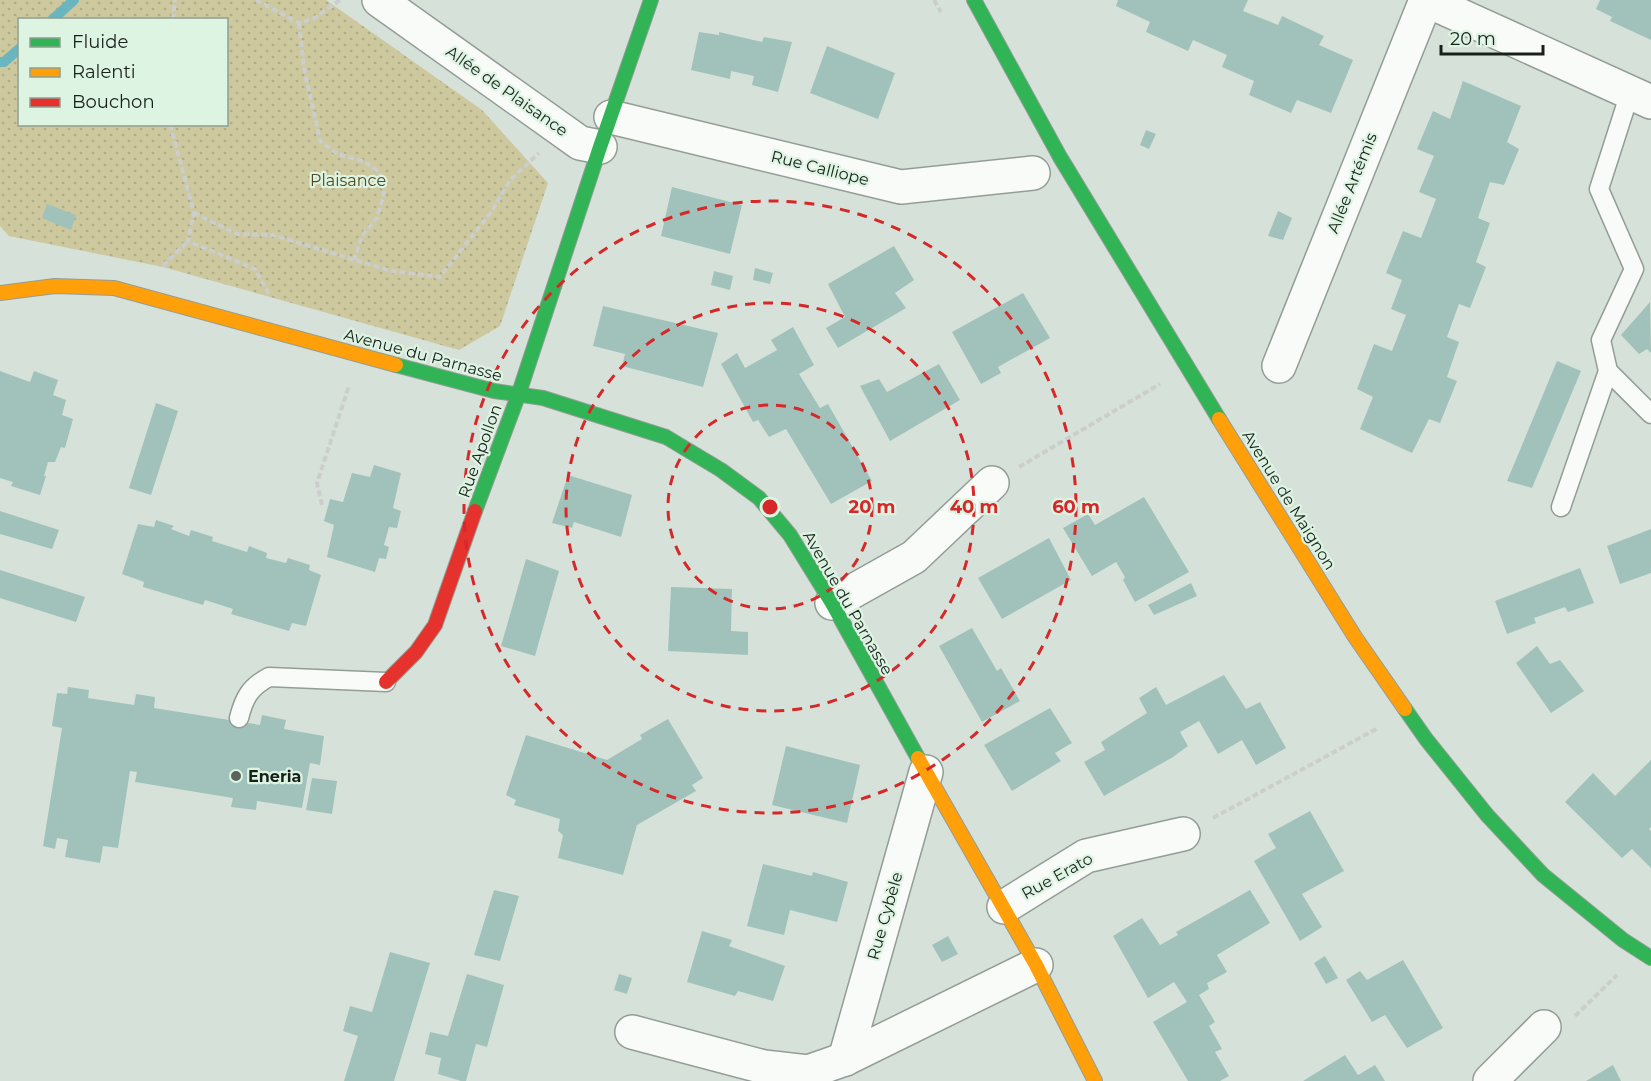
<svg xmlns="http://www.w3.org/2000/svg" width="1651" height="1081" font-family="Montserrat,sans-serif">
	<defs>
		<pattern id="park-dots" width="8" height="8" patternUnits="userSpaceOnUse" patternTransform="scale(1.5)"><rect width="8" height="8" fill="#cdc89e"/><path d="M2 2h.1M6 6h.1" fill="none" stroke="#afac88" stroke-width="1.8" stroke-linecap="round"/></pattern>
	</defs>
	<rect width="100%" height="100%" fill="#d6e2d9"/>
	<!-- park -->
	<path fill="url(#park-dots)" fill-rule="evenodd" d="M0 0H326L482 110 548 183 500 326 459 350 163 267 9 236 0 226ZM20 20H226V124H20Z"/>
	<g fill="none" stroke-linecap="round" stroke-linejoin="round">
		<!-- stream -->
		<g stroke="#69b6c1" stroke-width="10">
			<polyline points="52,20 74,0"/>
			<polyline points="0,62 4,62 20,48"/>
		</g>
	</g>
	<!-- building -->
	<g fill="#a1c2bb">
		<polygon points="1118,0 1248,0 1243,11 1278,25 1282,16 1324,36 1319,45 1353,60 1331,113 1297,100 1291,113 1249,95 1254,81 1222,67 1227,55 1193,40 1188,51 1146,32 1150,22 1116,6"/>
		<polygon points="1600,0 1651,0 1651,40 1610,21 1612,17 1596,9"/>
		<polygon points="699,32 719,35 719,32 762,42 764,37 792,42 778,92 752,85 754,76 731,71 730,79 691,70"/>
		<polygon points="827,46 895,73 878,119 810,93"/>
		<polygon points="1463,81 1521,106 1507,142 1519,149 1504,185 1490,182 1478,218 1490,223 1476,262 1486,267 1470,308 1459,304 1447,337 1459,342 1447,377 1457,381 1440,423 1429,419 1412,453 1360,429 1373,397 1357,389 1374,344 1392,351 1406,315 1391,309 1402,280 1386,273 1403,231 1421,238 1436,199 1419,192 1434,156 1417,149 1433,111 1450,119"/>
		<polygon points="1146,130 1156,134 1149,149 1140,145"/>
		<polygon points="672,187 742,205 730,254 661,236"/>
		<polygon points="47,204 76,215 71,230 42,218"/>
		<polygon points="1278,211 1292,218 1283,240 1268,236"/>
		<polygon points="894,246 914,280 895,293 906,308 838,348 826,328 845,317 828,284"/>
		<polygon points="755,268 773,273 770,284 753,280"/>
		<polygon points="714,271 733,276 730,290 711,285"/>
		<polygon points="1023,293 1050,338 998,367 1001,373 981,384 952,332"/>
		<polygon points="1650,302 1651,353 1647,349 1639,354 1621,335"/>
		<polygon points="603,306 718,333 703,387 622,366 625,354 593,346"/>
		<polygon points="793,327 814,365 799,374 820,408 828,404 872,481 831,504 786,429 769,437 758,420 753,422 721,364 737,353 745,368 777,350 771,340"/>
		<polygon points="1557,361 1581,371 1532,488 1507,481"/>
		<polygon points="939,364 960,400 890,441 860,386 879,379 887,392"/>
		<polygon points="0,371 30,382 34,371 58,380 53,395 66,400 62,415 73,419 65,448 61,447 55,462 48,462 44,476 46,476 40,495 11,486 13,482 0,478"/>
		<polygon points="156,403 178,411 151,495 129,488"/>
		<polygon points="374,465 401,473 393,508 401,511 397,528 389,527 384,545 389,547 386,559 379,558 375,572 327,557 334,525 324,521 330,499 343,502 352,473 370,477"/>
		<polygon points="568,475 632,495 621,537 574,522 572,528 552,523"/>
		<polygon points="1144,497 1189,572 1135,602 1123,580 1125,577 1116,562 1092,576 1063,528 1088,514 1095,525"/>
		<polygon points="0,511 59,530 52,549 0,534"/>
		<polygon points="156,520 174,526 171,529 189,536 191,530 213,537 212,541 247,552 249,546 267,553 266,558 286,563 288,558 310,565 309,570 321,575 306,626 292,623 289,631 231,614 233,609 205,600 203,605 143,587 144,582 122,574 138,524 154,527"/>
		<polygon points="1651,529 1651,573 1620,584 1607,546"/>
		<polygon points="1049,538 1071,580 1002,619 978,578"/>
		<polygon points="526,559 559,571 535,656 501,646"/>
		<polygon points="1580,568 1594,603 1568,612 1565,607 1534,618 1536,623 1507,634 1495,601"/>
		<polygon points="0,570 85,597 76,622 0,598"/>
		<polygon points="1191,583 1197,596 1154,615 1148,605"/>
		<polygon points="671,587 732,589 731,631 748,632 748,655 668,651"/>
		<polygon points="972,628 997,671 1001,668 1020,701 982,722 939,646"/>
		<polygon points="1537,646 1550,664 1560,660 1584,691 1551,713 1516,663"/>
		<polygon points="1224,675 1246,709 1260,702 1286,748 1256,765 1242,740 1218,754 1199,721 1180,732 1188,746 1173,757 1104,796 1084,762 1105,750 1101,742 1147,713 1139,698 1156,687 1166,705"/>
		<polygon points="68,687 89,690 88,698 134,705 136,694 155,697 154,708 260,725 262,715 286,720 284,729 324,736 320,765 310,763 302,808 257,801 256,810 231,807 233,798 135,782 137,772 130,771 118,848 103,846 100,863 65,857 68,840 57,838 55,849 43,846 62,728 52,726 57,693 67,694"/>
		<polygon points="1050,708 1072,743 1055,753 1061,761 1012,791 984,745"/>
		<polygon points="668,719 703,778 692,785 696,791 637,825 623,875 558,858 563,835 558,831 560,819 514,805 516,800 506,795 526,735 607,760 642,739 640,735"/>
		<polygon points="786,746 860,765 847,823 772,805"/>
		<polygon points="1651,760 1651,827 1649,829 1651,831 1651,868 1632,849 1622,858 1565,802 1593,773 1615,796"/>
		<polygon points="312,778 337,781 332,814 306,810"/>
		<polygon points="1310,811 1344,871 1302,894 1322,927 1300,941 1254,861 1276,848 1268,834"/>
		<polygon points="763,864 812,876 813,872 848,882 837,922 790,910 784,935 747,926"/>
		<polygon points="494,890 519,896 500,961 474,955"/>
		<polygon points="1250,890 1270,923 1217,955 1227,972 1207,983 1209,989 1199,995 1215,1022 1209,1026 1222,1049 1215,1052 1229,1076 1220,1081 1188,1081 1153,1022 1187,1002 1174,982 1148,998 1113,936 1142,918 1160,945 1178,935 1176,932"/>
		<polygon points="702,931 732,940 729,946 785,966 773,1001 738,991 735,996 687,982"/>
		<polygon points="948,936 958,954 942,962 932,945"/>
		<polygon points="390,952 430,963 394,1081 344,1081 358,1036 343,1031 350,1006 372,1012"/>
		<polygon points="1325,956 1338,978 1326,984 1314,963"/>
		<polygon points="1403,960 1443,1028 1407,1048 1385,1015 1372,1022 1346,980 1360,971 1367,980"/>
		<polygon points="467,974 504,985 487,1047 476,1044 466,1081 461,1081 438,1074 441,1058 425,1054 430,1032 448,1036"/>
		<polygon points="619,974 632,978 627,994 614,990"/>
		<polygon points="1345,1055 1358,1075 1375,1065 1385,1081 1303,1081"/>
		<polygon points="1613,1065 1621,1081 1586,1081"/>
	</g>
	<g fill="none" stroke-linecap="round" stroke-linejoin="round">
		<!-- lane casing -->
		<g stroke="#939d96" stroke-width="21">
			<g id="lane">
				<polyline points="1608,371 1651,414"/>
				<polyline points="1561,507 1608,371 1601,340 1634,269 1599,189 1625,108 1633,94"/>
				<path d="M239 718C244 698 250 687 269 677L386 682"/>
			</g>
		</g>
		<!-- street casing -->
		<g stroke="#939d96" stroke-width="36">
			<g id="street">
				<polyline points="379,0 580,143 600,147"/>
				<polyline points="1426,0 1651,102"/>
				<polyline points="611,117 901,187 1033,173"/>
				<polyline points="1279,366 1426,0"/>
				<polyline points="832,603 914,557 992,483"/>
				<polyline points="1004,907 1086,856 1183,834"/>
				<polyline points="632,1032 764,1067 808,1072 845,1059 1036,965"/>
				<polyline points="845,1059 926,772"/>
				<polyline points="1490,1081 1544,1027"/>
			</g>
		</g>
		<!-- fast casing -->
		<g stroke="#939d96" stroke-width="16">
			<g id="fast">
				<polyline points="974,0 1060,157 1219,419"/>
				<polyline points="396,365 494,391 543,398 666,437 721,470 759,498 790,535 832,603 918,758"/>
				<polyline points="475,511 518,396 600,147 651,0"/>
				<polyline points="1405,709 1426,739 1487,815 1543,875 1623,940 1651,958"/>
			</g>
		</g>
		<!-- slow casing -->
		<g stroke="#939d96" stroke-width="16">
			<g id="slow">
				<polyline points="0,293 55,286 114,288 396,365"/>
				<polyline points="1219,419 1355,637 1405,709"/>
				<polyline points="918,758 1036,965 1095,1081"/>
			</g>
		</g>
		<!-- jam casing -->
		<g stroke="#939d96" stroke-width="16">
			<polyline id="jam" points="386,682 416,652 435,625 475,511"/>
		</g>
		<!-- path -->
		<g stroke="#cbcecc" stroke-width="4" stroke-dasharray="6 3" stroke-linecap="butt">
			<polyline points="256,0 299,23 315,18 340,0"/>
			<polyline points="934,0 941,12"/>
			<polyline points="173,20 175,0"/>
			<polyline points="299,23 304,68 320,141 338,154 365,162 380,173 384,193 377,218 362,236 354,260"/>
			<polyline points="170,124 194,213 188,241 255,269 269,294"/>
			<polyline points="194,213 237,234 273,235 391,271 440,277 492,211 510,180 539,153"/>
			<polyline points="163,266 188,241"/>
			<polyline points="1019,467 1160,384"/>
			<polyline points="322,505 317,483 349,386"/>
			<polyline points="1213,818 1378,728"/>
			<polyline points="1575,1016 1617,975"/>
		</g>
		<!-- lane -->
		<use href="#lane" stroke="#f9fbf9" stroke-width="18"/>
		<!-- street -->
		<use href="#street" stroke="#f9fbf9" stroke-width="33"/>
		<!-- fast -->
		<use href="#fast" stroke="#30b455" stroke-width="14"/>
		<!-- slow -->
		<use href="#slow" stroke="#ff9f0a" stroke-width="14"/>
		<!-- jam -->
		<use href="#jam" stroke="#e5322d" stroke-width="14"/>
	</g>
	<!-- distance rings -->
	<g fill="none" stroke="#d62828" stroke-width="3" stroke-dasharray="10 8">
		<circle cx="770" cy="507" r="102"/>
		<circle cx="770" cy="507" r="204"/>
		<circle cx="770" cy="507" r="306"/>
	</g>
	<!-- markers -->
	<circle fill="#5a645d" stroke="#def4e3" stroke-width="2" cx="236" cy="776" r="6"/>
	<g text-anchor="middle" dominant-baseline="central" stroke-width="4.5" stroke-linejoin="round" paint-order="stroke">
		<!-- street labels -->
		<g font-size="16" fill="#18201a" stroke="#def4e3">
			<text transform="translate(507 91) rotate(35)">Allée de Plaisance</text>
			<text transform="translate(820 168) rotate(14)">Rue Calliope</text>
			<text transform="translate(1352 183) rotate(-68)">Allée Artémis</text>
			<text transform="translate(423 355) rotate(15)">Avenue du Parnasse</text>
			<text transform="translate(480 451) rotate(-70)">Rue Apollon</text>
			<text transform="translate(1289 500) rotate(58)">Avenue de Maignon</text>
			<text transform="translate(848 603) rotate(60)">Avenue du Parnasse</text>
			<text transform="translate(1057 876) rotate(-29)">Rue Erato</text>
			<text transform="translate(885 916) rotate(-74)">Rue Cybèle</text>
		</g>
		<!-- park labels -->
		<g font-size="16" fill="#53481e" stroke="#def4e3">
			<text x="348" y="180">Plaisance</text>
		</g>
		<!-- poi labels -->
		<g font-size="16" font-weight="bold" fill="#18201a" stroke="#def4e3" text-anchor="start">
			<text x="248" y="776">Eneria</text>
		</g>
	</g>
	<circle cx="770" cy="507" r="9" fill="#d62828" stroke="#def4e3" stroke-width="3"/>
	<g font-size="18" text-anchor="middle" font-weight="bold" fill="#d62828" stroke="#def4e3" stroke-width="4.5" stroke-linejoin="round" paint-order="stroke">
		<text x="872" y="513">20 m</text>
		<text x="974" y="513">40 m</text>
		<text x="1076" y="513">60 m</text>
	</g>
	<!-- legend -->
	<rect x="18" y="18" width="210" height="108" fill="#def4e3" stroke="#8f9f93" stroke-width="1.5"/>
	<rect x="30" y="38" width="30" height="9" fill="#30b455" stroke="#8f9f93" stroke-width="1.5"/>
	<text x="72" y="48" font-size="18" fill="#18201a">Fluide</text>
	<rect x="30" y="68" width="30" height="9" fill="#ff9f0a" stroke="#8f9f93" stroke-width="1.5"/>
	<text x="72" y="78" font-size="18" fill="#18201a">Ralenti</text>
	<rect x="30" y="98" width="30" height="9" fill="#e5322d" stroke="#8f9f93" stroke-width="1.5"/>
	<text x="72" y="108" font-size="18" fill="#18201a">Bouchon</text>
	<!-- scale -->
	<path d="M1441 45v9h102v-9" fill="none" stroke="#18201a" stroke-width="3"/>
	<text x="1450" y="45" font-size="18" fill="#18201a" stroke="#def4e3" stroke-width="4.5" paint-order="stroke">20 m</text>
</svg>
